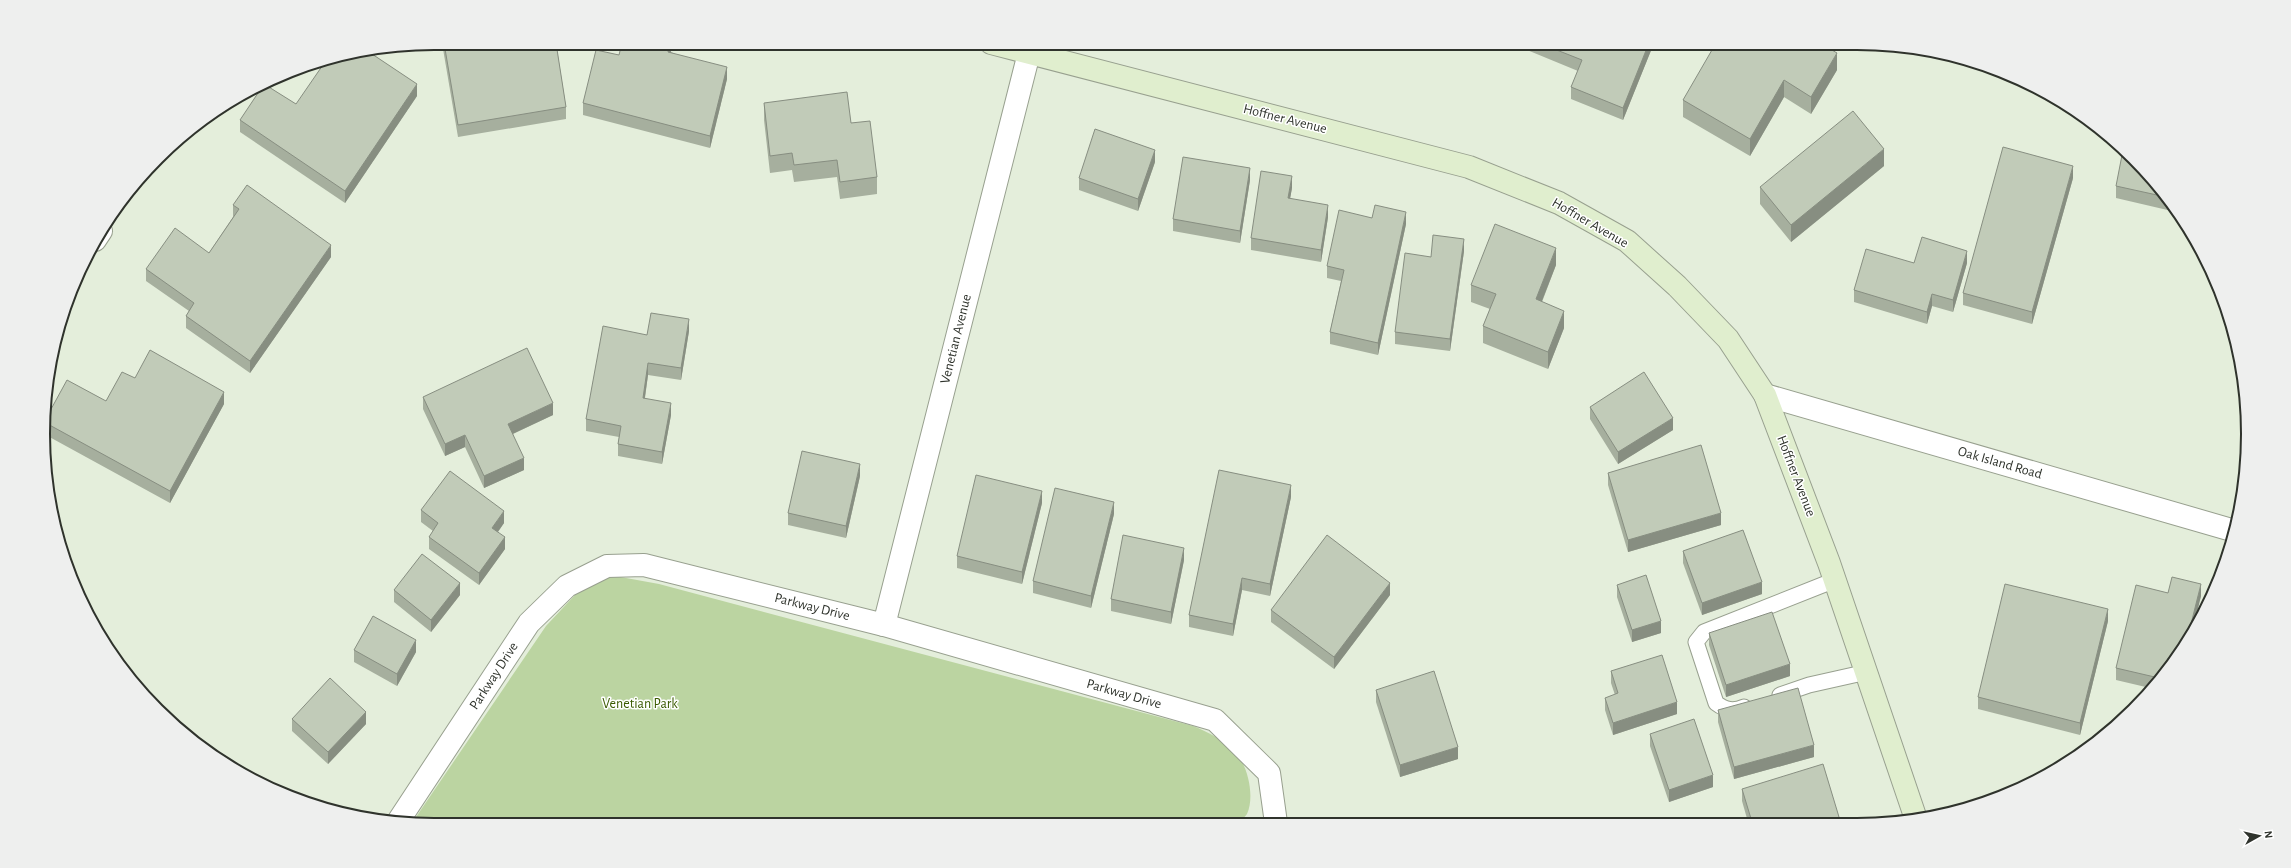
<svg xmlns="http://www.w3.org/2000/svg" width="2291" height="868" font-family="'Alegreya Sans',sans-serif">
	<rect width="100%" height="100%" fill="#e4eedb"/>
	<!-- green -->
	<path fill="#bbd4a1" d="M615 576 659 584 1193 726C1208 732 1224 740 1235 752 1248 765 1255 797 1247 814 1245 817 1241 820 1239 823L434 825 414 822 416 817 546 626 575 595 594 581Z"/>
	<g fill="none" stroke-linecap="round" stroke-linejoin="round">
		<!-- service casing -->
		<g stroke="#98a08f" stroke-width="17">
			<g id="service">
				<polyline points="1780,695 1809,685 1867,672"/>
				<path d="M1744 707C1733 712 1725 710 1716 703L1696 642 1704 632 1835 580"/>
			</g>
		</g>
		<!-- minor casing -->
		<g stroke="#98a08f" stroke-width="24">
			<g id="minor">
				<polyline points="95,240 101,231"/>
				<polyline points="1765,395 2235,531"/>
				<polyline points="884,625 1029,53"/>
				<polyline points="399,820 529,623 567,586 607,566 644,565 884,625 1215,720 1269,773 1276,823"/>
			</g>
		</g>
		<!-- secondary casing -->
		<g stroke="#98a08f" stroke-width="24">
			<polyline id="secondary" points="991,43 1469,167 1559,203 1627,241 1677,286 1728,339 1765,395 1829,563 1916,819"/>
		</g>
		<!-- service -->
		<use href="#service" stroke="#fff" stroke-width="15"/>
		<!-- minor -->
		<use href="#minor" stroke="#fff" stroke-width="22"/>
		<!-- secondary -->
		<use href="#secondary" stroke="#e0eece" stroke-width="22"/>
	</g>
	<!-- wall -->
	<g fill="#a6af9e">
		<polygon points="442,43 556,43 566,107 566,119 458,137"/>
		<polygon points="1517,43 1654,43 1623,120 1571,99 1571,87 1578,71 1517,46"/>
		<polygon points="671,52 727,79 710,148 583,115 583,103 619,55"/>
		<polygon points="1837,70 1811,114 1784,97 1750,156 1683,117 1683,100"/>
		<polygon points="417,96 345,203 240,132 240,120 296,104"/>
		<polygon points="764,103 877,177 877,194 840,199 837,177 794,182 792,170 770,173 764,120"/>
		<polygon points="1155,162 1138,211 1079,190 1079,178"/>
		<polygon points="1884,166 1791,242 1760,204 1760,187"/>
		<polygon points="2151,176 2176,212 2116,198 2116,186"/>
		<polygon points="2073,178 2032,324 1963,305 1963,293"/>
		<polygon points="1250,180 1240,243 1173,231 1173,219"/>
		<polygon points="1292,188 1290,198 1328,217 1321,262 1251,250 1251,238"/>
		<polygon points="233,205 331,257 250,373 186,328 186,316 189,311 146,281 146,269 209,253 233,217"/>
		<polygon points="1406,224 1378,355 1330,344 1330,332 1341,281 1327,278 1327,266"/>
		<polygon points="1464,251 1450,351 1395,344 1395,332 1431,257"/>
		<polygon points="1914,263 1967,263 1953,312 1932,306 1927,324 1854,302 1854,290"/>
		<polygon points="1556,265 1542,302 1564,328 1548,369 1483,343 1483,326 1490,309 1471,302 1471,285"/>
		<polygon points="689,331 681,380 648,375 645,398 671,415 662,464 618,456 618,444 619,437 586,431 586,419 647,335"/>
		<polygon points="135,378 224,404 170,503 44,434 44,422 106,401"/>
		<polygon points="423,397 553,415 513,434 524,470 484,488 465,447 445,456 423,409"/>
		<polygon points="1590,407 1673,430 1618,464 1590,419"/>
		<polygon points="1608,473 1721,525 1628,552 1608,485"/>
		<polygon points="860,476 846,538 788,525 788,513"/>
		<polygon points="1291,497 1270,596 1242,590 1233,636 1189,627 1189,615"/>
		<polygon points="1042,503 1022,584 957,568 957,556"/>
		<polygon points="421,510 504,523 498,532 505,549 479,585 429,549 429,537 433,531 421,522"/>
		<polygon points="1114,514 1091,608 1033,593 1033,581"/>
		<polygon points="1683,551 1762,594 1702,615 1683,563"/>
		<polygon points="1184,560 1171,624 1111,611 1111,599"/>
		<polygon points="1617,585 1661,633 1632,642 1617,597"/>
		<polygon points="394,590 460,595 431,632 394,602"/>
		<polygon points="2168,593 2201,596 2182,651 2150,688 2116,680 2116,668"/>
		<polygon points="1390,595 1334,669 1271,622 1271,610"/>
		<polygon points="2108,621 2080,735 1978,709 1978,697"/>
		<polygon points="1709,633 1790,676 1726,697 1709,645"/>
		<polygon points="354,650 416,652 397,686 354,662"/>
		<polygon points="1611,671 1677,714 1613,735 1605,710 1605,698 1615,695 1611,683"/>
		<polygon points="1376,690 1458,759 1400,777 1376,702"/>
		<polygon points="1718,710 1814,757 1734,779 1718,722"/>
		<polygon points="292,719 366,724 328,764 292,731"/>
		<polygon points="1650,734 1713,787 1669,802 1650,746"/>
		<polygon points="1742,789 1839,822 1748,822 1742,801"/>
	</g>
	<!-- shaded-wall -->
	<g fill="#878e81">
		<polygon points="670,43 673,43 668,64 668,52"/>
		<polygon points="1649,43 1654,43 1623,120 1623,108"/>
		<polygon points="1837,53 1837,70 1811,114 1811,97"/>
		<polygon points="727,67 727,79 710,148 710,136"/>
		<polygon points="1784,80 1784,97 1750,156 1750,139"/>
		<polygon points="417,84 417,96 345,203 345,191"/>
		<polygon points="1884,149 1884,166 1791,242 1791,225"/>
		<polygon points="1155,150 1155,162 1138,211 1138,199"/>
		<polygon points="2073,166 2073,178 2032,324 2032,312"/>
		<polygon points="1250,168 1250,180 1240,243 1240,231"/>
		<polygon points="1292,176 1292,188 1288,210 1288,198"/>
		<polygon points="1328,205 1328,217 1321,262 1321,250"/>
		<polygon points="1406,212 1406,224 1378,355 1378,343"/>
		<polygon points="1464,239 1464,251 1450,351 1450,339"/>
		<polygon points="331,245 331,257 250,373 250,361"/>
		<polygon points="1556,248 1556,265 1536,316 1536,299"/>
		<polygon points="1967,251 1967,263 1953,312 1953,300"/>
		<polygon points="1932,294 1932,306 1927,324 1927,312"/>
		<polygon points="1564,311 1564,328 1548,369 1548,352"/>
		<polygon points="689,319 689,331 681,380 681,368"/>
		<polygon points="648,363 648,375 643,410 643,398"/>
		<polygon points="224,392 224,404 170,503 170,491"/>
		<polygon points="553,403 553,415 508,436 508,424"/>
		<polygon points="671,403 671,415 662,464 662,452"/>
		<polygon points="1673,418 1673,430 1618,464 1618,452"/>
		<polygon points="465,435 465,447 445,456 445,444"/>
		<polygon points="524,458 524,470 484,488 484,476"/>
		<polygon points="860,464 860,476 846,538 846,526"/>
		<polygon points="1291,485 1291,497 1270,596 1270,584"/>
		<polygon points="1042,491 1042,503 1022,584 1022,572"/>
		<polygon points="1114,502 1114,514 1091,608 1091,596"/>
		<polygon points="504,511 504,523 492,540 492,528"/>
		<polygon points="1721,513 1721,525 1628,552 1628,540"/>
		<polygon points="505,537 505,549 479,585 479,573"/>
		<polygon points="1184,548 1184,560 1171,624 1171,612"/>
		<polygon points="1242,578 1242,590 1233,636 1233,624"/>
		<polygon points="1762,582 1762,594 1702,615 1702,603"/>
		<polygon points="460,583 460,595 431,632 431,620"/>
		<polygon points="1390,583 1390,595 1334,669 1334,657"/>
		<polygon points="2201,584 2201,596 2194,626 2187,640"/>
		<polygon points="2108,609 2108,621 2080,735 2080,723"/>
		<polygon points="1661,621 1661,633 1632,642 1632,630"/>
		<polygon points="416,640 416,652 397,686 397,674"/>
		<polygon points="1790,664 1790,676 1726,697 1726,685"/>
		<polygon points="1677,702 1677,714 1613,735 1613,723"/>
		<polygon points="366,712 366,724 328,764 328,752"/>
		<polygon points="1814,745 1814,757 1734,779 1734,767"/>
		<polygon points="1458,747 1458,759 1400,777 1400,765"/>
		<polygon points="1713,775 1713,787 1669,802 1669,790"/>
		<polygon points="1839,817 1839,822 1825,822"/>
	</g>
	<!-- building -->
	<g fill="#c1cbb8" stroke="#878e81">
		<polygon points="444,43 556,43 566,107 458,125"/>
		<polygon points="622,43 670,43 668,52 727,67 710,136 583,103 596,50 619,55"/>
		<polygon points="1539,43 1649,43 1623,108 1571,87 1582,60"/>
		<polygon points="1716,43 1820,43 1837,53 1811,97 1784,80 1750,139 1683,100"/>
		<polygon points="358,50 366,50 417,84 345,191 240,120 264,84 296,104 327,59"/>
		<polygon points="847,92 851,123 870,121 877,177 840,182 837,160 794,165 792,153 770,156 764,103"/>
		<polygon points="1853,111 1884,149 1791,225 1760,187"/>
		<polygon points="1095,129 1155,150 1138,199 1079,178"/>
		<polygon points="2003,147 2073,166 2032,312 1963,293"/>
		<polygon points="2123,150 2151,176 2166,197 2116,186"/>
		<polygon points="1183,157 1250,168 1240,231 1173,219"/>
		<polygon points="1261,171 1292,176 1288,198 1328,205 1321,250 1251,238"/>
		<polygon points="247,185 331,245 250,361 186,316 194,303 146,269 175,228 209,253 239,209 233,205"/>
		<polygon points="1375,205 1406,212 1378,343 1330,332 1344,270 1327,266 1339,210 1372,218"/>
		<polygon points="1495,224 1556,248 1536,299 1564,311 1548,352 1483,326 1496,294 1471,285"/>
		<polygon points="1433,235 1464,239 1450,339 1395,332 1405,253 1431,257"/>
		<polygon points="1922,237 1967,251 1953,300 1932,294 1927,312 1854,290 1866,249 1914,263"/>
		<polygon points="651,313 689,319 681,368 648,363 643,398 671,403 662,452 618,444 621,426 586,419 603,326 647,335"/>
		<polygon points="527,348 553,403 508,424 524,458 484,476 465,435 445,444 423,397"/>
		<polygon points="150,350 224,392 170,491 44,422 67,380 106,401 122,372 135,378"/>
		<polygon points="1644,372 1673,418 1618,452 1590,407"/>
		<polygon points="1701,445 1721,513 1628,540 1608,473"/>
		<polygon points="802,451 860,464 846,526 788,513"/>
		<polygon points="1219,470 1291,485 1270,584 1242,578 1233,624 1189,615"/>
		<polygon points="450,471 504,511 492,528 505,537 479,573 429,537 438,523 421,510"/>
		<polygon points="976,475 1042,491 1022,572 957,556"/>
		<polygon points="1055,488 1114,502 1091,596 1033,581"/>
		<polygon points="1743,530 1762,582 1702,603 1683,551"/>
		<polygon points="1123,535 1184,548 1171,612 1111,599"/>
		<polygon points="1327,535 1390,583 1334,657 1271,610"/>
		<polygon points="422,554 460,583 431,620 394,590"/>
		<polygon points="1646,575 1661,621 1632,630 1617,585"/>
		<polygon points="2172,577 2201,584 2187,640 2182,651 2159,678 2116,668 2136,585 2168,593"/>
		<polygon points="2005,584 2108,609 2080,723 1978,697"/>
		<polygon points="1772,612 1790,664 1726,685 1709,633"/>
		<polygon points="373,616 416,640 397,674 354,650"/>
		<polygon points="1662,655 1677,702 1613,723 1605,698 1618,693 1611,671"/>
		<polygon points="1434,671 1458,747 1400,765 1376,690"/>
		<polygon points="330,678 366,712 328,752 292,719"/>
		<polygon points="1798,688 1814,745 1734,767 1718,710"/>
		<polygon points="1694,719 1713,775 1669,790 1650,734"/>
		<polygon points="1823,764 1839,817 1825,822 1752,822 1742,789"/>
	</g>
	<g text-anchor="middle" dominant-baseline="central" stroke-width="3" stroke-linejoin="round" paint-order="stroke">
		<!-- street labels -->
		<g font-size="14" fill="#2f332c" stroke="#fff">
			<text transform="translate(1285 119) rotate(14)">Hoffner Avenue</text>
			<text transform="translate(1590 223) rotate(30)">Hoffner Avenue</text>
			<text transform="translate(956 339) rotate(-76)">Venetian Avenue</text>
			<text transform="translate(2000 463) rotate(16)">Oak Island Road</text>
			<text transform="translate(1796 476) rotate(69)">Hoffner Avenue</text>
			<text transform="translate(812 607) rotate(14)">Parkway Drive</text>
			<text transform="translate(494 676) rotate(-57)">Parkway Drive</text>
			<text transform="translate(1124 694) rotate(16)">Parkway Drive</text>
		</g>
		<!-- park labels -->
		<g font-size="14" fill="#3a5a00" stroke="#fff">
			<text x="640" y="704">Venetian Park</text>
		</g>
	</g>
	<!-- crop -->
	<path d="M0 0H2291V868H0ZM434 50H1857A384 384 0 0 1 2241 434V434A384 384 0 0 1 1857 818H434A384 384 0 0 1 50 434V434A384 384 0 0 1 434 50Z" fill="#eeefee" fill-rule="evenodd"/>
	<path fill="none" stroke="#2f332c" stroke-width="2" d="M434 50H1857A384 384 0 0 1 2241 434V434A384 384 0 0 1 1857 818H434A384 384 0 0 1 50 434V434A384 384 0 0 1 434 50Z"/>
	<!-- north arrow -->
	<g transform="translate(2259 836) rotate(82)" stroke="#ffffff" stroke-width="3" paint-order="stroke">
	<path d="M0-3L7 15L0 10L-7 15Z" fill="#2f332c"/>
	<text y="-6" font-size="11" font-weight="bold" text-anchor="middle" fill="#2f332c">N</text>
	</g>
</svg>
